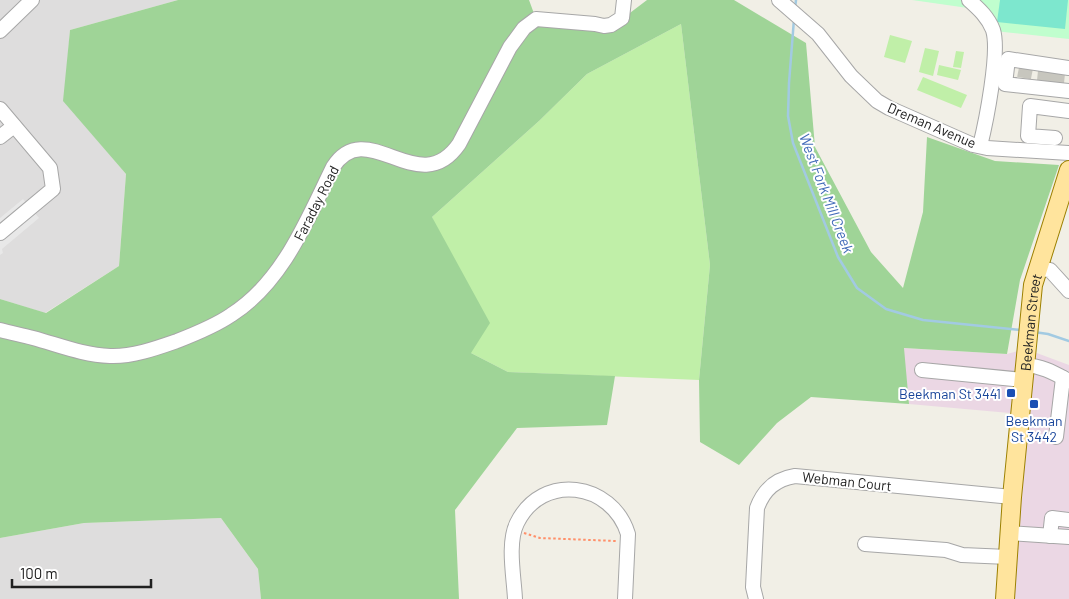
<svg xmlns="http://www.w3.org/2000/svg" width="1069" height="599" font-family="Barlow,sans-serif">
	<rect width="100%" height="100%" fill="#f1efe6"/>
	<!-- residential -->
	<g fill="#dedddd">
		<polygon points="0,0 178,0 70,30 64,101 126,174 119,266 45,313 0,299"/>
		<polygon points="221,518 258,569 261,599 0,599 0,538 84,523"/>
	</g>
	<!-- industrial -->
	<polygon fill="#ebd7e4" points="903,348 1007,354 1026,349 1069,365 1069,599 1005,599 1020,414 909,404"/>
	<!-- grass -->
	<g fill="#c0efa8">
		<polygon points="681,24 710,265 699,380 508,372 471,353 432,217 539,121 587,74"/>
		<polygon points="890,35 912,41 905,63 884,57"/>
		<polygon points="925,48 939,51 933,76 919,72"/>
		<polygon points="956,51 964,52 961,68 953,67"/>
		<polygon points="939,65 961,70 958,80 937,75"/>
		<polygon points="923,77 967,95 961,108 917,90"/>
	</g>
	<!-- forest -->
	<polygon fill="#9fd497" points="178,0 529,0 536,19 618,22 647,0 734,0 806,43 815,147 871,252 903,288 923,212 927,137 995,161 1059,165 1020,280 1007,354 904,348 909,404 811,397 777,423 739,465 700,442 699,380 710,265 681,24 587,74 539,121 432,217 490,323 471,353 508,372 615,376 607,425 517,428 455,510 459,599 261,599 258,569 221,518 84,523 0,538 0,299 46,313 119,266 126,174 63,101 70,30"/>
	<!-- park -->
	<polygon fill="#c0fece" points="912,0 1069,0 1069,39 994,31 968,8"/>
	<!-- pitch -->
	<polygon fill="#7de7ce" points="1000,0 1068,0 1065,29 997,22"/>
	<!-- parking -->
	<polygon fill="#e8e8e8" points="23,199 39,218 2,249 3,253 0,255 0,218"/>
	<g fill="none" stroke-linecap="round" stroke-linejoin="round">
		<!-- stream -->
		<g stroke="#a2cae2" stroke-width="2.5">
			<polyline points="795,8 796,0"/>
			<polyline points="794,19 789,83 788,116 793,143 838,257 857,288 886,309 923,320 1021,330"/>
			<polyline points="1034,332 1048,334 1069,341"/>
		</g>
		<!-- minor-tunnel -->
		<g stroke="#c7c6be" stroke-width="14" stroke-dasharray="14 7" stroke-linecap="butt">
			<polyline points="1024,78 1026,68"/>
			<polyline points="1044,81 1045,71"/>
			<polyline points="1057,83 1058,73"/>
		</g>
		<!-- minor casing -->
		<g stroke="#a7a7a7" stroke-width="16">
			<g id="minor">
				<polyline points="779,0 818,34 851,76 877,101 889,108 973,145 987,148 1069,153"/>
				<path d="M969 0C979 9 988 17 993 30 1000 52 986 122 980 146"/>
				<polyline points="0,31 32,0"/>
				<polyline points="1069,68 1008,59 1005,84 1069,91"/>
				<polyline points="0,109 50,168 53,189 0,233"/>
				<polyline points="0,137 14,126"/>
				<polyline points="1055,138 1028,136 1030,106 1069,111"/>
				<polyline points="1037,269 1050,270 1069,291"/>
				<path d="M0 330C11 333 22 335 33 338 59 345 83 355 110 356 132 357 157 348 177 341 195 334 215 326 231 315 283 282 307 220 333 167 367 114 419 202 459 144L510 47 524 28 536 19 595 24 604 26 611 25 622 18 624 0"/>
				<path d="M1025 365C1042 366 1054 373 1069 381"/>
				<polyline points="922,370 1024,380"/>
				<polyline points="1056,437 1063,378"/>
				<polyline points="1010,533 1069,537"/>
				<polyline points="1050,536 1052,518 1069,520"/>
				<polyline points="865,544 946,550 962,555 1008,557"/>
				<path d="M515 599C514 577 507 543 517 523 542 472 612 482 628 534L625 599"/>
				<path d="M756 599 753 587 757 508C764 489 776 479 795 476L1012 497"/>
			</g>
		</g>
		<!-- major casing -->
		<g stroke="#9c8000" stroke-width="20">
			<g id="major">
				<path id="s1" d="M1005 599 1012 497 1033 285 1069 170"/>
			</g>
		</g>
		<!-- path -->
		<polyline stroke="#ff8f69" stroke-width="2" stroke-dasharray="2.5 2.5" stroke-linecap="butt" points="524,533 540,538 616,541"/>
		<!-- minor -->
		<use href="#minor" stroke="#fff" stroke-width="14"/>
		<!-- major -->
		<use href="#major" stroke="#ffe49d" stroke-width="18"/>
	</g>
	<!-- markers -->
	<g fill="#1a4fb4" stroke="#fff" stroke-width="2">
		<rect x="1006" y="388" width="10" height="10" rx="2.5"/>
		<rect x="1029" y="399" width="10" height="10" rx="2.5"/>
	</g>
	<g text-anchor="middle" dominant-baseline="central" stroke-width="4" stroke-linejoin="round" paint-order="stroke">
		<!-- street labels -->
		<g font-size="14" fill="#202020" stroke="#fff">
			<text transform="translate(932 125) rotate(23)">Dreman Avenue</text>
			<text transform="translate(316 203) rotate(-63)">Faraday Road</text>
			<text stroke="none"><textPath href="#s1" startOffset="278">Beekman Street</textPath></text>
			<text transform="translate(847 481) rotate(6)">Webman Court</text>
		</g>
		<!-- transit labels -->
		<g font-size="14" fill="#164399" stroke="#fff" text-anchor="end">
			<text x="1001" y="393">Beekman St 3441</text>
			<text x="1034" y="420" text-anchor="middle">Beekman<tspan x="1034" dy="16">St 3442</tspan></text>
		</g>
		<!-- water labels -->
		<g font-size="15" font-style="italic" fill="#436cb9" stroke="#fff">
			<text transform="translate(827 193) rotate(69)">West Fork Mill Creek</text>
		</g>
	</g>
	<!-- scale -->
	<path d="M12 579v8h139v-8" fill="none" stroke="#202020" stroke-width="2.5"/>
	<text x="20" y="579" font-size="15" fill="#202020" stroke="#ffffff" stroke-width="4" paint-order="stroke">100 m</text>
</svg>
